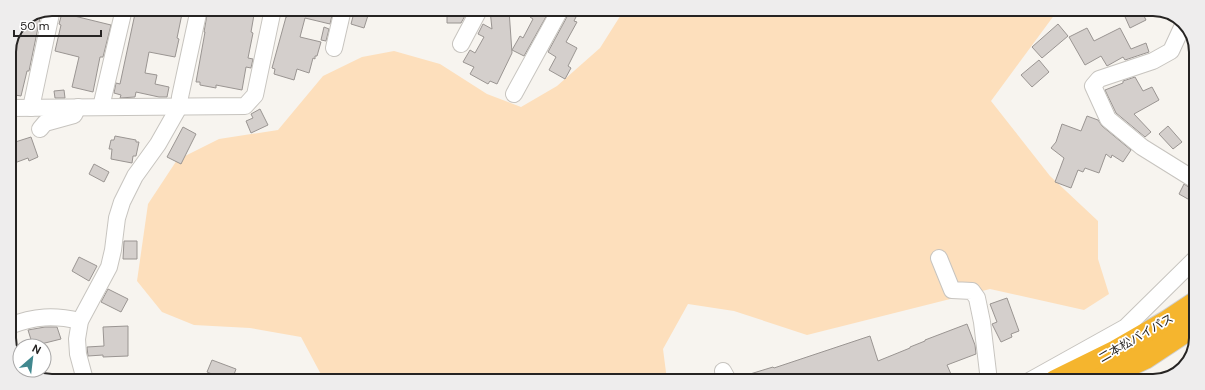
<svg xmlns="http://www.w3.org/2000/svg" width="1205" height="390" font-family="'DM Sans','Noto Sans JP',sans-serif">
	<rect width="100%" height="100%" fill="#f7f4ef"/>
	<!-- green -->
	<polygon fill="#fddfbc" points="624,10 1058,10 991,101 1050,176 1098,221 1098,259 1109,294 1084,310 990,289 807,335 734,311 688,304 663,349 667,380 324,380 301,337 250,328 194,325 162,312 137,281 148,204 177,160 219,139 278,130 323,76 362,57 394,51 440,64 487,94 521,107 557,86 600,48"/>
	<!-- building -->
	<g fill="#d4cfcc" stroke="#9a9592">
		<polygon points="136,9 183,9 177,38 179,39 175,57 149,52 145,73 157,75 155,84 169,87 167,97 159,97 136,92 135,97 120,98 121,95 114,93 116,83 120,84"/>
		<polygon points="208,9 255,9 251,32 253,33 248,58 253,59 251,68 246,67 242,90 216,85 216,88 200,85 200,82 196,82 205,32 204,32"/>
		<polygon points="286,9 327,9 333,11 330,24 305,18 300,37 321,42 317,56 315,56 315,59 313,58 309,73 297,69 294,80 274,74 275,69 272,68 286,17 287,17 288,13 285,13"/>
		<polygon points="355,9 370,9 364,28 351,24"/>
		<polygon points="447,10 467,10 467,12 461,23 447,23"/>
		<polygon points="490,10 509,10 512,53 497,84 490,81 488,84 470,74 474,67 463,62 470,50 475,53 484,37 478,34 483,24 492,29"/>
		<polygon points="534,10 537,10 547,15 524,56 512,50 520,36 523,38 533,19 530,17"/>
		<polygon points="1122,10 1141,10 1146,20 1130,28"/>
		<polygon points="41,13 29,71 27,71 21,96 9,94 9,52 22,21"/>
		<polygon points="62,13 111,25 103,57 100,57 93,92 72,87 79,57 55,51 61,25 59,24"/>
		<polygon points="569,13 576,17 574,21 577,22 566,42 577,48 568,66 571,68 565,79 549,70 556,57 548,52"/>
		<polygon points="1058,24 1068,36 1042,58 1032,47"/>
		<polygon points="324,27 329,29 326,41 321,40"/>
		<polygon points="1087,28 1094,41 1120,28 1131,49 1146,43 1149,52 1125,60 1123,57 1107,66 1101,56 1085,65 1069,37"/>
		<polygon points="1039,60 1049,72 1032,87 1021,75"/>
		<polygon points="1135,77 1143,91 1152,87 1159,100 1134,114 1151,132 1145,137 1116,113 1105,90 1123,83 1123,81"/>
		<polygon points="64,90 65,98 55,98 54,91"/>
		<polygon points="260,109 268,125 251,133 246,121 253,118 251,114"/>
		<polygon points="1087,116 1098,120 1102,126 1131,150 1123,162 1112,155 1111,158 1106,154 1099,173 1085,168 1083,172 1078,170 1071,188 1055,182 1064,158 1051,148 1056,142 1062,124 1081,131"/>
		<polygon points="1168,126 1182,142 1173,149 1159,134"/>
		<polygon points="183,127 196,134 181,164 167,157"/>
		<polygon points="115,136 136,140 136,142 139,142 136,156 133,156 132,163 111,159 112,149 109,149 111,140 114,140"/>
		<polygon points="31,137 38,157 29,161 28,158 9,165 9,144"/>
		<polygon points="94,164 109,172 104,182 89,174"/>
		<polygon points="1184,184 1190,188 1195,190 1195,203 1179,194"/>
		<polygon points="124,241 137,241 137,259 123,259"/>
		<polygon points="79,257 97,266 89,281 72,271"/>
		<polygon points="108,289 128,299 121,312 101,302"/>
		<polygon points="1007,298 1019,331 1011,334 1012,337 1001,342 992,324 997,322 990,304"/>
		<polygon points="967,324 975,345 976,354 947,365 954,381 737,380 737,378 773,367 774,368 870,336 878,361 910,348 910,347 925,341 925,340"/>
		<polygon points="128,326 128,356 103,357 103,355 88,356 87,347 104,346 103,327"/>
		<polygon points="45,327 57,327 61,339 33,346 28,330"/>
		<polygon points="212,360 236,369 232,380 227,380 207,372"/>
	</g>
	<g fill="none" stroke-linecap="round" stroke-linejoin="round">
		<!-- minor casing -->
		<g stroke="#c7c4bf" stroke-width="18">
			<g id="minor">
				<polyline points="1184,23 1171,51 1153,61 1099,79 1093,86 1108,119 1142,147 1195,180"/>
				<polyline points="461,44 479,10"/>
				<polyline points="334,48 343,9"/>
				<polyline points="514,94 560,10"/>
				<polyline points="101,107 124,9"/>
				<polyline points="9,108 245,106 255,95 273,9"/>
				<polyline points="31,108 52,9"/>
				<polyline points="40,129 45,123 74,115 78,107"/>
				<polyline points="939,258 952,290 972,291 977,298 982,322 989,381"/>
				<path d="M9 326C35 316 54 315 80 321"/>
				<polyline points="723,371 728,380"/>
				<polyline points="85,380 78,354 77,339 80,321 109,267 113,250 117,218 122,202 135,176 158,144 179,107 180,97 199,9"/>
				<polyline points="1029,381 1126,327 1195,259"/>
			</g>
		</g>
		<!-- highway casing -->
		<g stroke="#cfcfcf" stroke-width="24">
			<g id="highway">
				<polyline points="1055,381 1116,351 1168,321 1195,303"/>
				<polyline points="1096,381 1145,358 1195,325"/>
			</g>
		</g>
		<!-- minor -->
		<use href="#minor" stroke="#fff" stroke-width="16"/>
		<!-- highway -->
		<use href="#highway" stroke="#f5b52e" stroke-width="22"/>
	</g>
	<g text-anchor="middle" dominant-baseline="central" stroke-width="3.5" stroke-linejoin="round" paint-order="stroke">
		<!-- street labels -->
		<g font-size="12" fill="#262423" stroke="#fff">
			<text transform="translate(1136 338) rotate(-30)">二本松バイパス</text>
		</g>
	</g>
	<!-- crop -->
	<path d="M0 0H1205V390H0ZM52 16H1153A36 36 0 0 1 1189 52V338A36 36 0 0 1 1153 374H52A36 36 0 0 1 16 338V52A36 36 0 0 1 52 16Z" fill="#eeeded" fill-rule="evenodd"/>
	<path fill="none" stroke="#262423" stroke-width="2" d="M52 16H1153A36 36 0 0 1 1189 52V338A36 36 0 0 1 1153 374H52A36 36 0 0 1 16 338V52A36 36 0 0 1 52 16Z"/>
	<!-- north arrow -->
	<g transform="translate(32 358) rotate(28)"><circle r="19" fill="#ffffff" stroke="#a8a7a7"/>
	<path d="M0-3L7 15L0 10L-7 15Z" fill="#41888f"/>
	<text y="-6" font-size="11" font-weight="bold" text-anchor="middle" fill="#262423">N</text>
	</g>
	<!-- scale -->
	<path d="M14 30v6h87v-6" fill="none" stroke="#262423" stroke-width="2"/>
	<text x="20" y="30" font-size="12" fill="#262423" stroke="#ffffff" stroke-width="3" paint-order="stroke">50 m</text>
</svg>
